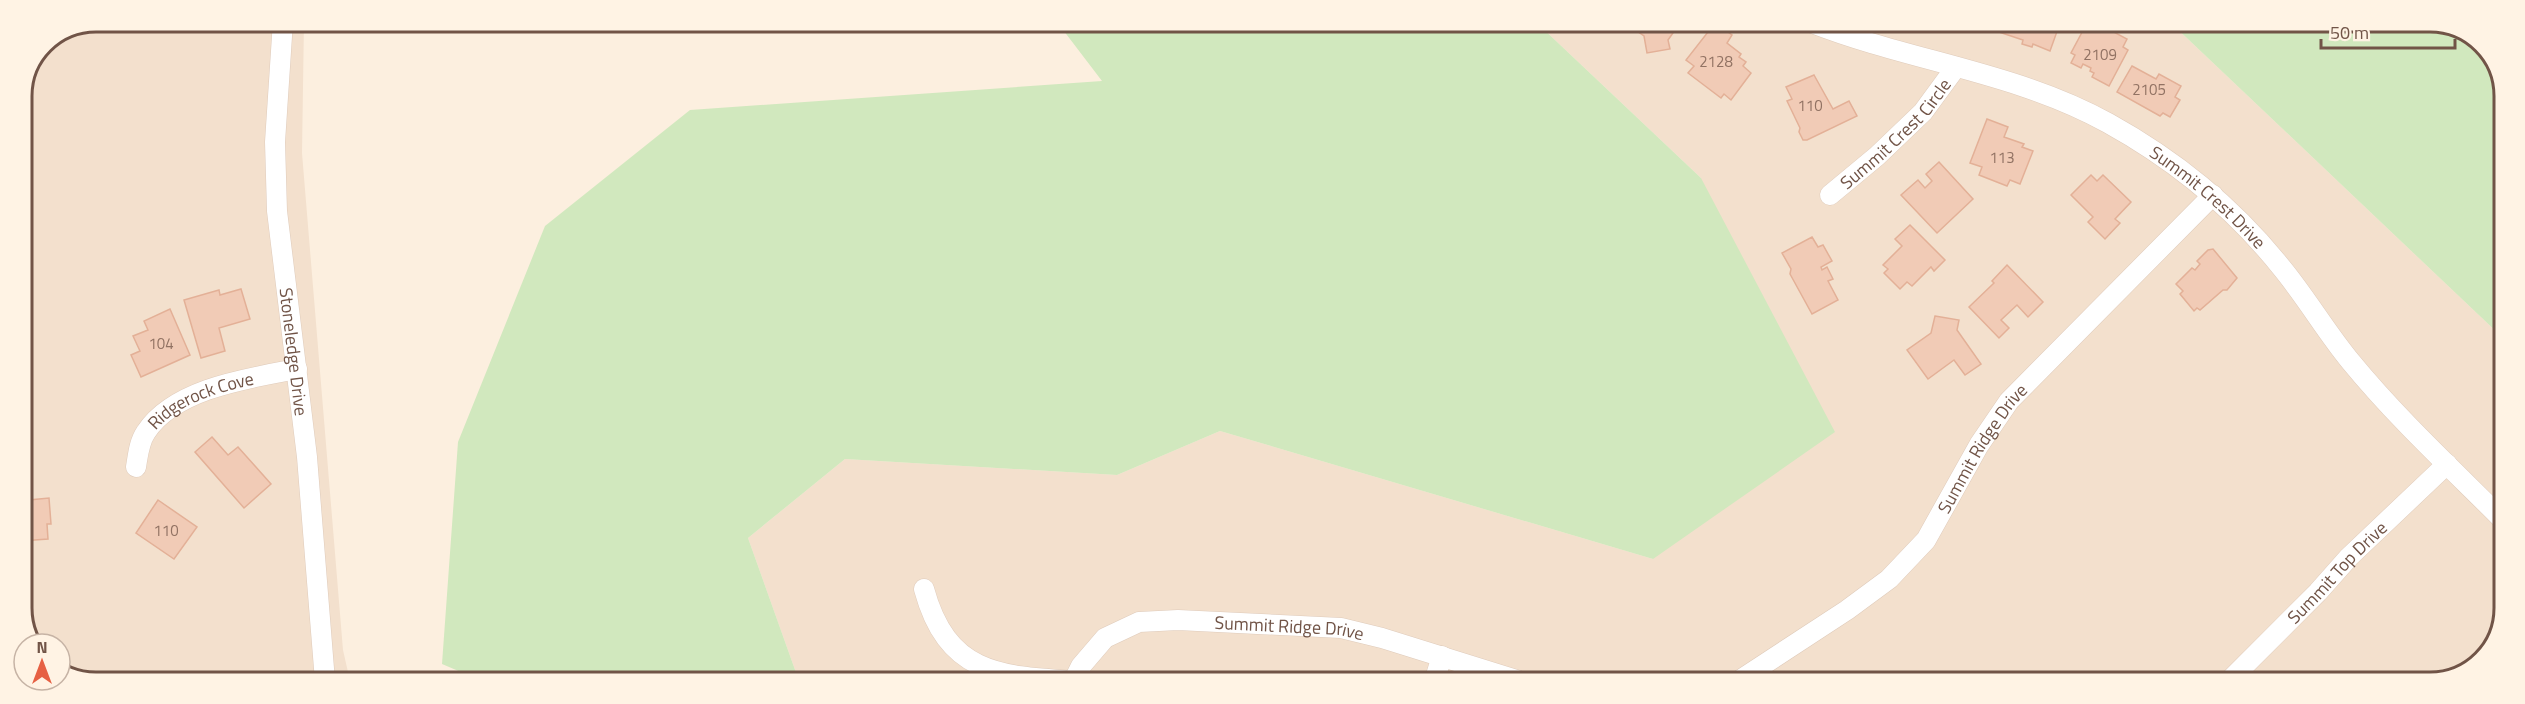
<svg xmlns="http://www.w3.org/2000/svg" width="2525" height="704" font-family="'Titillium Web',sans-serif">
	<rect width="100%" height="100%" fill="#fcefdf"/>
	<!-- residential -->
	<g fill="#f3e0cd">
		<polygon points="96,21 304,21 302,153 343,650 350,681 77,681 60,670 60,644 34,644 21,614 21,95 43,43"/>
		<polygon points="1537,23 2171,23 2503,338 2502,627 2475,667 2452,675 2445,669 2430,683 799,681 748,538 845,459 1117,475 1220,431 1653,559 1701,178"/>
	</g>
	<!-- green -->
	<g fill="#d1e8be">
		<polygon points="1057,22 1537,23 1701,178 1835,432 1653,559 1220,431 1117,475 845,459 748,538 799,681 482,681 442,664 458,442 545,226 690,110 1102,81"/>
		<polygon points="2171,23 2448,23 2486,47 2504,90 2503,338"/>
	</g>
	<!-- building -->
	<g fill="#f1cbb6" stroke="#e3b097" stroke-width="1.5">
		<polygon points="1625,23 1680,23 1668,40 1670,49 1647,53 1644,36"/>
		<polygon points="1715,23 1732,35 1727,43 1741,54 1739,57 1746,62 1743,66 1751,73 1731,100 1724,94 1721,98 1688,73 1694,66 1686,60"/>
		<polygon points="1996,23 2060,23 2050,51 2033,44 2032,47 2022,44 2023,40 1996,31 1999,24"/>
		<polygon points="2087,23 2095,27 2097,23 2127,39 2123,47 2128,50 2109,86 2092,77 2094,73 2090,71 2091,68 2083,64 2081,68 2071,63 2075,55 2071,53"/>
		<polygon points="2132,66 2156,79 2159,74 2181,86 2175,97 2180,100 2170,117 2163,113 2160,116 2117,92"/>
		<polygon points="1814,75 1833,109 1849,101 1857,116 1807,140 1803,140 1799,132 1800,128 1787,101 1792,99 1786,87"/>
		<polygon points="1987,119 2008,127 2004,137 2024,144 2022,147 2033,151 2020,184 2010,180 2007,186 1979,175 1982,167 1970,163"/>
		<polygon points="1939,162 1973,199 1937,233 1901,195 1918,180 1925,188 1932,181 1926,174"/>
		<polygon points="2091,175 2097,181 2103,175 2131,202 2115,219 2120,223 2105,239 2088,222 2093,217 2071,195"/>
		<polygon points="1910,225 1945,260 1934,271 1931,267 1912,286 1907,282 1900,289 1884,273 1888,269 1883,265 1902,246 1895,239"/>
		<polygon points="1812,237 1818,247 1823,245 1832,261 1821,267 1822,270 1827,267 1833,279 1828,281 1838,300 1812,314 1790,274 1791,269 1782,253"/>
		<polygon points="2213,249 2237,278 2227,290 2223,290 2200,310 2197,308 2194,311 2180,294 2183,291 2176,284 2192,268 2195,270 2200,264 2197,261 2208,250"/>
		<polygon points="2007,265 2043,302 2028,317 2017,305 2001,320 2009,328 1999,338 1969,307 1994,283 1992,281"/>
		<polygon points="241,289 250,319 219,328 225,351 201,358 184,300 219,290 220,295"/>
		<polygon points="170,309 190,355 141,377 131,355 140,351 133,336 148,330 144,321"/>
		<polygon points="1935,316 1959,320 1957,330 1981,364 1965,375 1954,360 1928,379 1907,350 1931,333"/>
		<polygon points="212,437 228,455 238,447 271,484 244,508 195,452"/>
		<polygon points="49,498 51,524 47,524 48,539 21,541 21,506 29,506 29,500"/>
		<polygon points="158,500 197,527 174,559 136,533"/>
	</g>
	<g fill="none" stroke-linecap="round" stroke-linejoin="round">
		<!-- minor casing -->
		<g stroke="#dfcbbb" stroke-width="21">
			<g id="minor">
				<path id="s1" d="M283 21 275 142 277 211 307 457 325 681"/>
				<path id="s2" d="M1812 23C1909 61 2016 72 2108 123 2175 160 2233 207 2281 267 2306 297 2326 332 2351 362 2397 418 2451 468 2502 519"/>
				<path id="s3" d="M1830 195 1877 156 1923 112 1956 67"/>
				<path id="s4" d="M136 467C138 455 139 442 146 432 175 388 250 378 297 369"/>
				<path d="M924 589C947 673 997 676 1073 681"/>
				<path id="s5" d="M1073 682 1081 666 1105 638 1139 622 1178 620 1341 628 1382 638 1523 682"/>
				<polyline points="1434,682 1442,656"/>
				<path id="s6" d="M1737 682 1847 610 1889 579 1926 540 1979 445 2009 401 2213 195"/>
				<path id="s7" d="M2227 683 2318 592 2349 557 2447 464"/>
			</g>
		</g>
		<!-- minor -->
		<use href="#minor" stroke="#fff" stroke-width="20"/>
	</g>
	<g text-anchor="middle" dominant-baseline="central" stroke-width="4.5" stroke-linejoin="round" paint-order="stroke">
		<!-- number labels -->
		<g font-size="15" fill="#917263">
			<text x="2100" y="54">2109</text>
			<text x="1716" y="61">2128</text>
			<text x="2149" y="89">2105</text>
			<text x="1810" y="105">110</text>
			<text x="2002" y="157">113</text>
			<text x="161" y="343">104</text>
			<text x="166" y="530">110</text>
		</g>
		<!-- street labels -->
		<g font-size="18" fill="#715447" stroke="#fff3e4">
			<text stroke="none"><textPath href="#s3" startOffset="90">Summit Crest Circle</textPath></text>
			<text stroke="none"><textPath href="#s2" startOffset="438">Summit Crest Drive</textPath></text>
			<text stroke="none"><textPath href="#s1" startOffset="332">Stoneledge Drive</textPath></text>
			<text stroke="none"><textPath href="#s4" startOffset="102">Ridgerock Cove</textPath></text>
			<text stroke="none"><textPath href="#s6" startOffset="345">Summit Ridge Drive</textPath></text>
			<text stroke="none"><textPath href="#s7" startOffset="156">Summit Top Drive</textPath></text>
			<text stroke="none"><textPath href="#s5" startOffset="243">Summit Ridge Drive</textPath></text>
		</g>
	</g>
	<!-- crop -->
	<path d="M0 0H2525V704H0ZM96 32H2430A64 64 0 0 1 2494 96V608A64 64 0 0 1 2430 672H96A64 64 0 0 1 32 608V96A64 64 0 0 1 96 32Z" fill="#fff3e4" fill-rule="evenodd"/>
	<path fill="none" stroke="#715447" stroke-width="3" d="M96 32H2430A64 64 0 0 1 2494 96V608A64 64 0 0 1 2430 672H96A64 64 0 0 1 32 608V96A64 64 0 0 1 96 32Z"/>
	<!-- north arrow -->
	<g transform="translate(42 662)"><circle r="28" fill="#fff3e4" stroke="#c6b3a5" stroke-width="1.5"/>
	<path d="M0-4.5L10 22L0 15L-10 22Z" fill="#e66043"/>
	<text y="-9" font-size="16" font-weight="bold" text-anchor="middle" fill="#715447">N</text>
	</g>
	<!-- scale -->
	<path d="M2321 39v9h134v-9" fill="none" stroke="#715447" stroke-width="3"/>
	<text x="2330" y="39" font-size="18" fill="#715447" stroke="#fff3e4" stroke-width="4.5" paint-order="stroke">50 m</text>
</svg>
